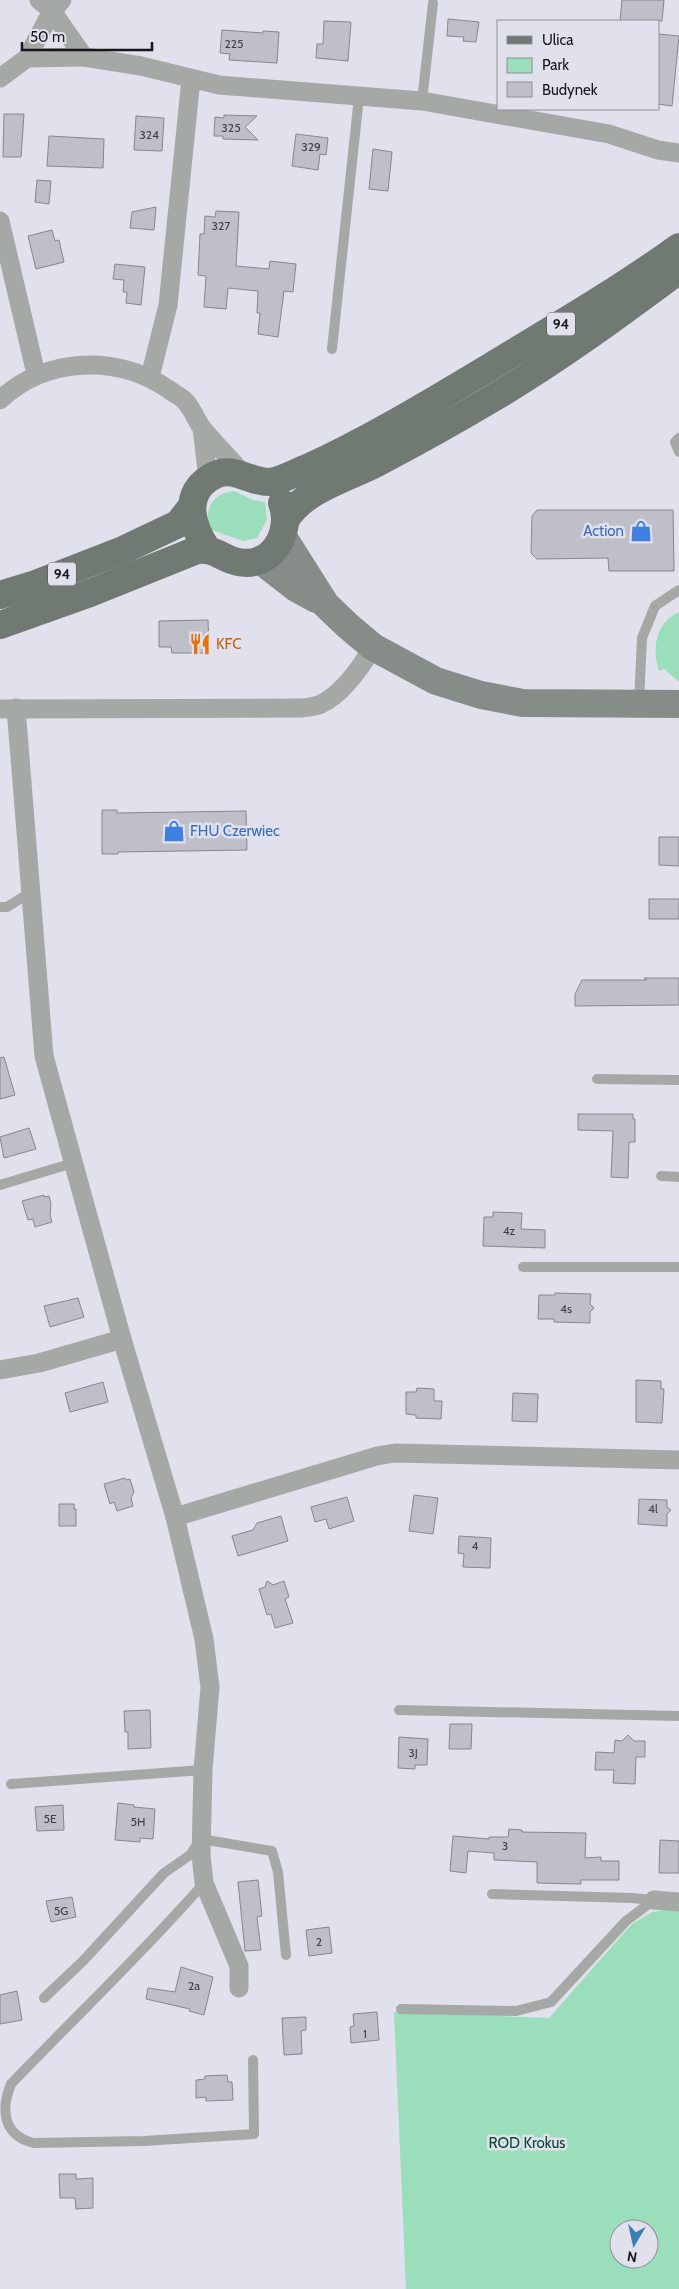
<svg xmlns="http://www.w3.org/2000/svg" width="679" height="2289" font-family="Cabin,sans-serif">
	<rect width="100%" height="100%" fill="#e1e1ed"/>
	<!-- green -->
	<g fill="#9adebc" fill-rule="evenodd">
		<path d="M234 491 253 500 265 502 267 520 257 538 243 541 209 529C205 508 211 494 234 491Z"/>
		<path d="M679 612V682L664 669 659 671C652 648 655 623 679 612Z"/>
		<path d="M665 1910 679 1911V2289H406L394 2012 549 2018 631 1925 652 1912ZM619 2229H649V2259H619Z"/>
	</g>
	<!-- building -->
	<g fill="#bfbfca" stroke="#868691">
		<polygon points="622,0 664,0 662,21 620,21"/>
		<polygon points="448,19 479,22 476,42 463,41 464,37 447,36"/>
		<polygon points="324,21 351,22 348,61 316,58 317,44 323,44"/>
		<polygon points="222,30 263,33 263,31 279,32 277,63 229,60 230,54 220,53"/>
		<polygon points="658,34 679,36 672,106 658,104"/>
		<polygon points="4,114 24,114 21,157 3,157"/>
		<polygon points="224,115 257,116 245,127 258,140 223,139 223,136 214,136 215,117 224,118"/>
		<polygon points="136,116 164,118 162,151 134,150"/>
		<polygon points="296,134 328,138 326,155 320,154 318,170 292,166"/>
		<polygon points="49,136 104,139 103,168 47,166"/>
		<polygon points="373,149 392,152 388,191 369,189"/>
		<polygon points="37,180 51,181 49,204 35,202"/>
		<polygon points="156,207 154,230 130,228 132,212"/>
		<polygon points="216,211 239,212 236,266 269,269 270,261 296,264 293,292 284,291 278,337 258,334 260,313 257,313 258,291 228,288 226,309 204,307 206,276 198,275 200,234 204,234 205,216 215,217"/>
		<polygon points="52,230 55,241 59,240 64,262 36,269 28,236"/>
		<polygon points="115,264 145,267 141,305 126,303 127,292 123,292 124,280 113,279"/>
		<polygon points="537,510 673,510 674,571 609,571 608,558 537,559 531,553 532,516"/>
		<polygon points="208,620 209,653 172,653 171,647 159,647 159,621"/>
		<polygon points="102,810 117,810 117,813 246,811 247,850 118,852 118,854 102,854"/>
		<polygon points="659,837 679,837 679,866 659,865"/>
		<rect x="649" y="899" width="30" height="20"/>
		<polygon points="644,978 679,978 679,1005 575,1006 575,994 582,980 647,980"/>
		<polygon points="4,1057 15,1095 0,1099 0,1058"/>
		<polygon points="578,1114 633,1114 633,1119 635,1119 635,1142 629,1142 628,1178 611,1177 613,1131 578,1130"/>
		<polygon points="29,1128 36,1149 4,1158 0,1137"/>
		<polygon points="44,1195 44,1197 49,1196 51,1204 50,1215 52,1222 35,1227 33,1219 28,1220 22,1201"/>
		<polygon points="493,1212 522,1213 521,1229 545,1230 545,1248 483,1246 484,1217 493,1217"/>
		<polygon points="555,1293 591,1294 590,1304 594,1308 590,1312 590,1323 554,1322 554,1319 538,1319 539,1295 555,1295"/>
		<polygon points="78,1298 84,1317 50,1327 44,1306"/>
		<polygon points="636,1380 661,1381 661,1389 664,1389 662,1423 636,1422"/>
		<polygon points="103,1382 108,1402 70,1412 65,1393"/>
		<polygon points="417,1388 434,1389 434,1401 442,1401 441,1419 416,1418 416,1415 406,1414 406,1392 416,1392"/>
		<polygon points="513,1393 538,1394 537,1422 512,1421"/>
		<polygon points="125,1478 126,1480 130,1479 134,1492 131,1498 133,1506 117,1511 114,1502 110,1504 104,1484"/>
		<polygon points="414,1495 438,1498 433,1534 409,1531"/>
		<polygon points="347,1497 354,1521 329,1529 326,1519 315,1522 311,1507"/>
		<polygon points="639,1499 667,1500 667,1507 671,1510 667,1514 667,1526 638,1524"/>
		<polygon points="59,1504 74,1504 74,1509 76,1509 76,1526 59,1526"/>
		<polygon points="281,1516 288,1541 238,1556 232,1536 253,1530 257,1523"/>
		<polygon points="459,1536 491,1538 490,1568 463,1567 464,1554 458,1553"/>
		<polygon points="267,1581 273,1585 284,1581 289,1597 285,1599 293,1623 275,1628 271,1614 267,1615 259,1589 265,1587"/>
		<polygon points="150,1710 151,1748 128,1749 128,1732 125,1732 124,1711"/>
		<polygon points="450,1724 472,1724 471,1749 449,1749"/>
		<polygon points="628,1735 634,1741 645,1741 645,1757 636,1757 635,1784 613,1783 614,1770 595,1770 596,1752 614,1753 615,1740 622,1741"/>
		<polygon points="399,1737 428,1739 427,1765 415,1765 415,1769 398,1768"/>
		<polygon points="118,1803 134,1805 134,1807 155,1809 153,1839 140,1838 140,1842 115,1840"/>
		<polygon points="63,1805 64,1830 37,1831 35,1807"/>
		<polygon points="509,1829 522,1830 522,1832 586,1833 585,1858 601,1857 601,1861 619,1861 619,1880 581,1880 581,1884 537,1883 537,1862 494,1860 494,1853 468,1851 466,1873 450,1871 453,1836 489,1839 489,1837 508,1837"/>
		<polygon points="660,1840 679,1841 679,1873 659,1873"/>
		<polygon points="258,1880 262,1916 257,1917 261,1950 245,1951 238,1882"/>
		<polygon points="72,1897 76,1917 51,1922 46,1901"/>
		<polygon points="329,1927 332,1953 309,1956 306,1930"/>
		<polygon points="181,1967 213,1977 204,2015 189,2011 190,2009 146,1999 148,1988 175,1992"/>
		<polygon points="17,1991 22,2020 0,2024 0,1995"/>
		<polygon points="377,2012 379,2040 351,2043 350,2027 354,2026 353,2014"/>
		<polygon points="306,2017 306,2030 301,2031 302,2054 284,2055 282,2018"/>
		<polygon points="227,2075 228,2082 232,2082 233,2100 206,2101 206,2097 196,2098 196,2080 205,2079 205,2076"/>
		<polygon points="59,2174 76,2174 76,2179 93,2178 93,2208 76,2209 75,2198 60,2198"/>
	</g>
	<g fill="none" stroke-linecap="round" stroke-linejoin="round">
		<!-- lane -->
		<g stroke="#a4a9a5" stroke-width="10">
			<polyline points="422,101 433,3"/>
			<polyline points="332,349 359,97"/>
			<polyline points="679,438 675,442 679,452"/>
			<polyline points="639,703 642,638 655,606 679,590"/>
			<polyline points="0,907 7,907 31,892"/>
			<polyline points="597,1079 679,1080"/>
			<polyline points="661,1176 679,1177"/>
			<polyline points="0,1185 73,1163"/>
			<polyline points="523,1267 679,1267"/>
			<polyline points="399,1710 679,1716"/>
			<polyline points="11,1784 203,1770"/>
			<path d="M204 1883C143 1953 75 2017 11 2084 0 2111 4 2136 34 2143L144 2141 254 2134 253 2060"/>
			<polyline points="492,1894 632,1898 654,1900"/>
			<polyline points="44,1998 83,1961 164,1873 190,1855 201,1839 272,1851 278,1872 286,1955"/>
			<polyline points="401,2009 516,2011 551,2002 626,1921 654,1900"/>
		</g>
		<!-- street -->
		<g stroke="#a4a9a5" stroke-width="19">
			<polyline points="39,0 52,11 84,57 141,66 219,85 422,101 609,134 658,150 679,153"/>
			<polyline points="27,58 84,57"/>
			<polyline points="0,78 27,58 52,11 62,0"/>
			<polyline points="0,221 36,374"/>
			<polyline points="150,377 168,305 191,79"/>
			<path d="M0 400C45 357 117 354 168 389 173 393 182 397 186 402 193 410 196 420 202 428 215 444 230 458 243 474"/>
			<polyline points="202,428 208,479"/>
			<polyline points="16,708 44,1056 122,1339 175,1517 204,1639 210,1687 203,1770 201,1855 204,1883 239,1966 239,1988"/>
			<path d="M0 709 302 708C308 707 315 707 321 704 342 694 361 667 373 647"/>
			<polyline points="0,1370 39,1363 122,1339"/>
			<polyline points="175,1517 377,1456 395,1453 679,1460"/>
			<polyline points="654,1900 679,1902"/>
		</g>
		<!-- secondary -->
		<g stroke="#868d88" stroke-width="28">
			<polyline points="283,537 326,605 348,626 373,647 436,681 481,695 523,703 679,704"/>
			<polyline points="260,560 296,588 316,599"/>
		</g>
		<!-- primary -->
		<g stroke="#717973" stroke-width="28">
			<path d="M286 519C304 490 345 479 375 464 413 444 451 423 488 401 555 362 617 316 679 270"/>
			<path d="M207 549C193 528 182 497 208 479 232 462 246 482 269 482 281 481 294 473 305 469 369 440 430 403 490 367 554 328 618 291 679 247"/>
			<polyline points="0,595 33,585 123,550 178,524 192,506"/>
			<path d="M0 625 90 593 197 550C216 548 222 559 238 562 272 569 293 532 282 503"/>
		</g>
	</g>
	<!-- icons -->
	<defs>
		<g id="shop-bare" transform="scale(1.725)"><path d="M-5-2.5h2.3a2.7 3.5 0 0 1 5.4 0H5L5.5 6h-11ZM-1.5-2.5h3a1.5 2.3 0 0 0-3 0Z" fill="#3f7fe0" stroke="#e1e1ed" stroke-width="2.5" paint-order="stroke"/></g>
		<g id="restaurant-bare" transform="scale(1.725)"><path d="M-5-6h1v4h1v-4h1v4h1v-4h1v5L-1.5 .5V6h-2V.5L-5-1ZM5-6V6H3V1.5H1.5Q1.5-4 5-6Z" fill="#e8710a" stroke="#e1e1ed" stroke-width="2.5" paint-order="stroke"/></g>
	</defs>
	<g fill-rule="evenodd">
		<use href="#shop-bare" x="641" y="531"/>
		<use href="#restaurant-bare" x="200" y="644"/>
		<use href="#shop-bare" x="174" y="831"/>
	</g>
	<g text-anchor="middle" dominant-baseline="central" stroke-width="5" stroke-linejoin="round" paint-order="stroke">
		<!-- number labels -->
		<g font-size="12" fill="#404046">
			<text x="234" y="43">225</text>
			<text x="231" y="127">325</text>
			<text x="149" y="134">324</text>
			<text x="311" y="146">329</text>
			<text x="221" y="225">327</text>
			<text x="509" y="1230">4z</text>
			<text x="566" y="1308">4s</text>
			<text x="653" y="1508">4l</text>
			<text x="475" y="1545">4</text>
			<text x="413" y="1752">3J</text>
			<text x="50" y="1818">5E</text>
			<text x="138" y="1821">5H</text>
			<text x="505" y="1845">3</text>
			<text x="61" y="1910">5G</text>
			<text x="319" y="1941">2</text>
			<text x="194" y="1985">2a</text>
			<text x="365" y="2033">1</text>
		</g>
		<!-- shield labels -->
		<g fill="#e1e1ed" stroke="#535359" stroke-width="1">
			<rect x="547" y="312.5" width="28" height="23" rx="4"/>
			<rect x="48" y="562.5" width="28" height="23" rx="4"/>
		</g>
		<g font-size="14" font-weight="bold" fill="#16161a">
			<text x="561" y="324">94</text>
			<text x="62" y="574">94</text>
		</g>
		<!-- shop labels -->
		<g font-size="15" fill="#366cbe" stroke="#e1e1ed" text-anchor="end">
			<text x="624" y="531">Action</text>
			<text x="190" y="831" text-anchor="start">FHU Czerwiec</text>
		</g>
		<!-- food labels -->
		<g font-size="15" fill="#c56008" stroke="#e1e1ed" text-anchor="start">
			<text x="216" y="644">KFC</text>
		</g>
		<!-- park labels -->
		<g font-size="15" fill="#05482f" stroke="#e1e1ed">
			<text x="527" y="2143">ROD Krokus</text>
		</g>
	</g>
	<!-- legend -->
	<rect x="497" y="20" width="162" height="90" fill="#e1e1ed" stroke="#909099"/>
	<rect x="507" y="36" width="25" height="8" fill="#717973" stroke="#909099"/>
	<text x="542" y="45" font-size="15" fill="#16161a">Ulica</text>
	<rect x="507" y="58" width="25" height="15" fill="#9adebc" stroke="#909099"/>
	<text x="542" y="70" font-size="15" fill="#16161a">Park</text>
	<rect x="507" y="82" width="25" height="15" fill="#bfbfca" stroke="#909099"/>
	<text x="542" y="95" font-size="15" fill="#16161a">Budynek</text>
	<!-- north arrow -->
	<g transform="translate(634 2244) rotate(189)"><circle r="24" fill="#e1e1ed" stroke="#909099"/>
	<path d="M0-4L9 19L0 12L-9 19Z" fill="#3980b5"/>
	<text y="-8" font-size="14" font-weight="bold" text-anchor="middle" fill="#16161a">N</text>
	</g>
	<!-- scale -->
	<path d="M22 42v8h130v-8" fill="none" stroke="#16161a" stroke-width="2.5"/>
	<text x="30" y="42" font-size="15" fill="#16161a" stroke="#e1e1ed" stroke-width="4" paint-order="stroke">50 m</text>
</svg>
